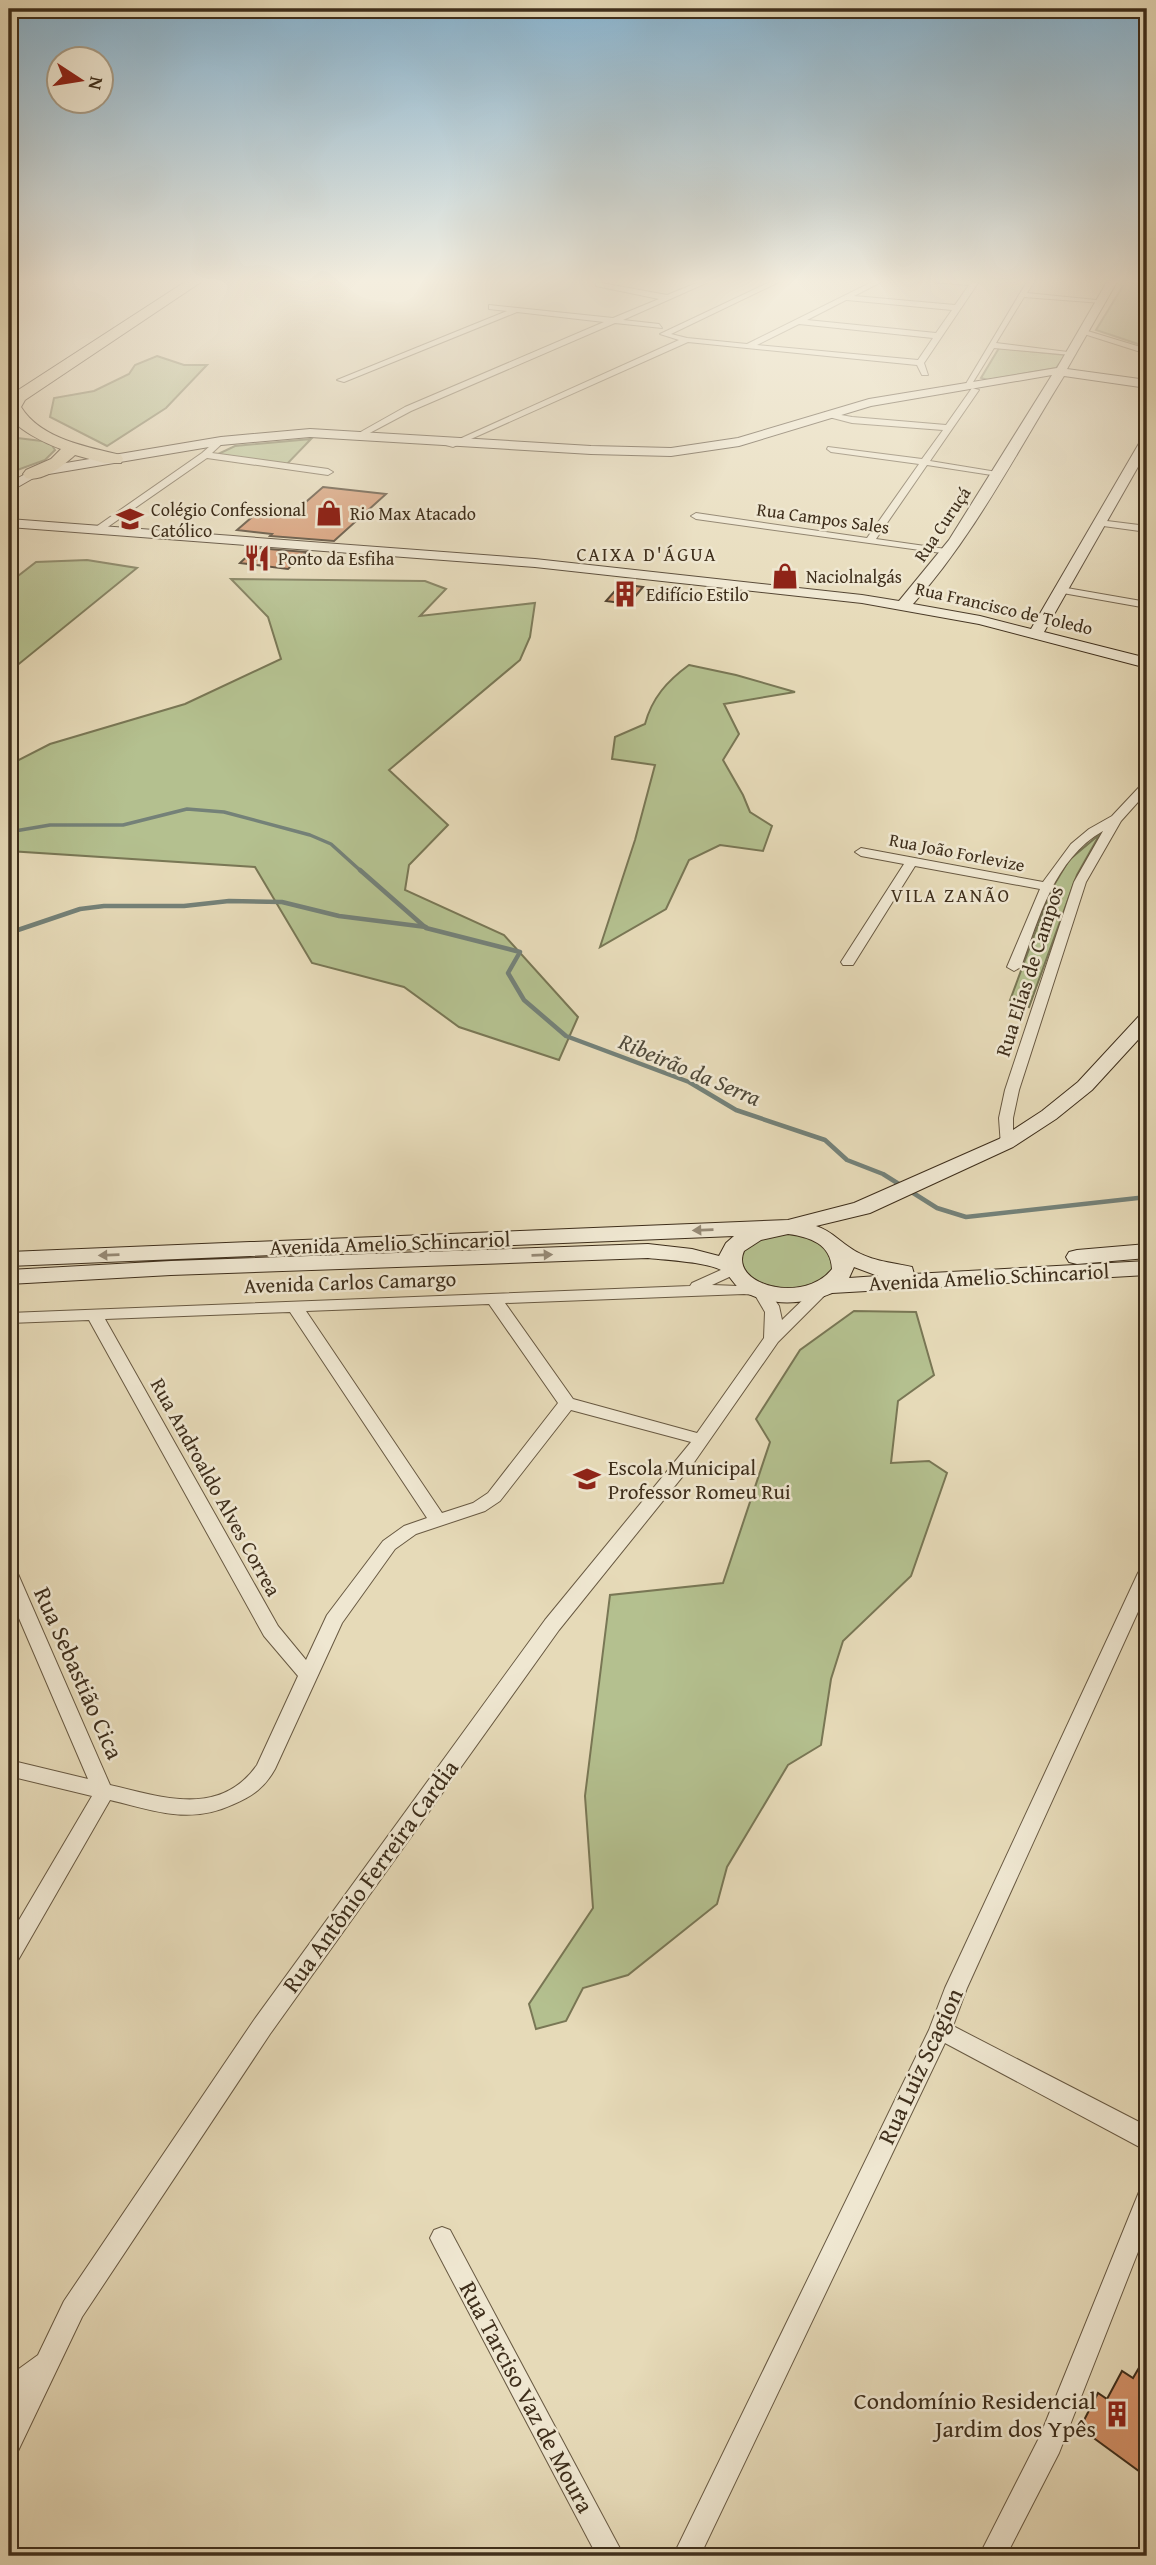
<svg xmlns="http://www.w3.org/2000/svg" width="1156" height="2565" font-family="'Gentium Book Plus',serif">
	<rect width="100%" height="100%" fill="#e6dab8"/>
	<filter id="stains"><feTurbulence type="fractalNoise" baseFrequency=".00286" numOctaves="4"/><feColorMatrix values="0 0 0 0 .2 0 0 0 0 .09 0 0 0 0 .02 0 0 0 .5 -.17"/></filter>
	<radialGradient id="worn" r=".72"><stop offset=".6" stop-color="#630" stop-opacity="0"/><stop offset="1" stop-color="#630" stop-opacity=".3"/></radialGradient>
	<!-- green -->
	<g fill="#b4c08f" stroke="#797755" stroke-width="2">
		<polygon points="1123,280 1147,280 1147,347 1096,330 1123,286 1121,285"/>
		<polygon points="999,348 1066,355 1056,368 988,380 981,378"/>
		<polygon points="157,356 184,365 207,365 166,408 107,446 50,417 54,398 94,391 129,374 135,365"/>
		<polygon points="9,437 50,442 55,450 45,460 9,473"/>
		<polygon points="311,439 287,464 216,455 235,446"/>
		<polygon points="87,560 137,568 9,672 9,583 36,562"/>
		<polygon points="231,579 425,581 446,589 420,616 535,603 530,637 520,660 389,770 448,825 409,865 405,890 504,935 578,1017 559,1060 459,1027 404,987 312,963 255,867 9,851 9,765 50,744 185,704 281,659 268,617"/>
		<path d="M689 665 736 675 795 692 724 704 739 734 723 760 743 795 750 812 772 826 763 851 720 845 689 860 666 909 600 947 635 840 655 765 612 759 615 737 645 724C652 698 667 681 689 665Z"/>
		<polygon points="1100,834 1077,875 1029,1007 1009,1003 1051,890 1069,860"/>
		<path d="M780 1232 802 1234 827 1248 833 1267C817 1300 735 1294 742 1253L752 1241Z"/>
		<polygon points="854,1311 916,1312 934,1375 898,1401 891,1463 929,1461 947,1473 911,1576 843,1641 831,1679 821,1745 788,1765 727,1867 717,1904 628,1975 583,1988 566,2021 536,2029 529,2004 593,1908 585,1796 610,1595 723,1583 770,1442 756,1419 800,1350"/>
	</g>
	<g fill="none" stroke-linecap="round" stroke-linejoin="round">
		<!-- stream-far1 -->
		<polyline stroke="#748178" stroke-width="3.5" points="9,832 50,825 123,825 187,809 224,812 310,835 331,844 362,872"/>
		<!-- stream -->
		<g stroke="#748178" stroke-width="4.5">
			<polyline points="360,870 426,928 520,952 508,973 524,1000 566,1036 689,1082 736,1110 825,1140 847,1160 883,1174 937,1208 966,1217 1147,1197"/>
			<polyline points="9,933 80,909 104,906 184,906 229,901 282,902 339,916 426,927"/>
		</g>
	</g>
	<!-- building -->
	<g fill="#d39168" stroke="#3e2e1b" stroke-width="2">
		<polygon points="323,487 386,494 334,541 270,536 272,534 237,530 259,511 291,515"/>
		<polygon points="256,548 306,552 288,569 240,563"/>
		<polygon points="621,584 643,587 629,604 606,601"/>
		<polygon points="1147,2354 1147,2477 1080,2428 1098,2393 1107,2399 1122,2371 1133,2378"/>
	</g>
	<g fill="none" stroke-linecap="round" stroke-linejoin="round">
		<!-- street casing -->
		<g stroke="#685942" stroke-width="2">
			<g id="street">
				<polygon points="704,280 713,280 623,320 659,324 662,328 615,323 411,411 364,436 357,434 405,407 604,322 517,312 344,382 337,380 507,311 489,309 489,305 613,318 659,299 596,286 596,282 667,295"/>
				<path d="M774 280H783L671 334 687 338 747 344 876 280H885L854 296 955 305 969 285 932 282 929 280H980L924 363 928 375H922L917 365 688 342 453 447 446 445 679 340 660 334ZM846 300H847L952 310 936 333 807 320ZM799 324 933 338 918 360 757 345Z"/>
				<polygon points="1028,280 1035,280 1027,293 1106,301 1102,303 1024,297 996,343 1076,353 1072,355 994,348 970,387 964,387"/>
				<polygon points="1081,329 1147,349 1147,354 1081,333"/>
				<polygon points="972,388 979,390 930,461 1003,473 998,476 927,465 876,539 946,549 949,550 949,554 696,519 691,516 696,513 867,538 919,464 831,452 827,449 828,447 922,459 943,430 852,423 825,416 825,412 852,417 946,425"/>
				<polygon points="218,439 225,441 212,453 328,469 333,472 328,475 207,458 99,533 93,533 93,529 202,453"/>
				<polygon points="1099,520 1147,526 1147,532 1096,525 1094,523"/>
				<polygon points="1061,587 1147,602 1147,608 1057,592 1057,588"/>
				<path d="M1147 782V792L1121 821 1086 882 1019 1090 1013 1118V1143L1011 1146H1001L999 1118 1005 1090 1074 882 1103 831C1054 859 1039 918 1021 967L1014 971 1007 967 1040 889 915 866 853 965H843L841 962 904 864 861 856 855 852 861 848 1043 882 1071 844 1089 829 1112 816 1143 783Z"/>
				<path d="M734 1264 742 1269 740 1272 712 1285 766 1287 779 1306 782 1320 816 1287 822 1285 830 1290 778 1342 695 1461 559 1630 270 2034 82 2317 18 2451 9 2454V2415L16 2400 9 2403V2376L38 2355 64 2301 254 2020 545 1620 691 1442 571 1410 500 1501 485 1511 416 1534 395 1549 342 1623 275 1769C265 1787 253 1796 234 1804 189 1825 156 1811 110 1800L17 1962 9 1965V1937L92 1796 9 1776V1760L88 1779 9 1595V1568L15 1569 18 1574 110 1785C162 1797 220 1818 257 1765L298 1676 264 1636 89 1320 9 1323V1313L690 1286 692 1283ZM744 1294 755 1295 765 1312 764 1338 697 1433 573 1399 505 1303ZM489 1304 558 1403 488 1493 473 1503 442 1513 306 1311ZM290 1312 427 1518 404 1526 383 1541 327 1615 306 1660 278 1626 105 1319Z"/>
				<polygon points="1147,1567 1147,1592 967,1988 953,2026 1147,2126 1147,2151 945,2043 700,2556 673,2556 929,2030 945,1988 1138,1573 1141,1568"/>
				<polygon points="1147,2189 1147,2229 1059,2453 1006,2556 979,2556 1040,2436 1139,2192"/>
				<polygon points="442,2227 450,2230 624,2556 597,2556 434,2246 430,2238 434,2230"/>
			</g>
		</g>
		<!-- secondary casing -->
		<g stroke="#3e2e1b" stroke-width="2">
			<g id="secondary">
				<path d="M1108 280H1118L1067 369 1147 380V388L1064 376C1016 453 974 536 913 604L980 616 1031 629 1141 440 1147 436V451L1044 632 1147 658V668L979 624 862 603 535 567 9 527V519L535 559 862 595 899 601 949 540 1052 375 871 406 739 446 671 456 591 454 310 437 221 445 37 476 9 492V483L36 468 221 437 310 429 591 446 671 448 738 438 869 399 1057 368Z"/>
				<path d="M1147 1013V1030L1092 1090 1056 1119 1013 1147 870 1213 816 1226C831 1231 837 1239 849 1247 868 1261 890 1262 912 1267L914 1274 1147 1261V1275L832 1293C804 1305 770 1307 743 1291 734 1286 731 1276 723 1271 709 1262 666 1260 648 1258L171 1275 9 1284V1270L171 1261 648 1244 692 1249 719 1256 726 1243 734 1236 9 1266V1252L788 1220 854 1203 999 1139 1042 1111 1078 1082 1140 1015ZM788 1234C810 1237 831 1244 832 1269 804 1305 729 1285 744 1251L761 1240ZM854 1267 878 1276 849 1278Z"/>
				<polygon points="1147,1244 1147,1258 1077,1264 1069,1262 1066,1257 1069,1252 1077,1250"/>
			</g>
		</g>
		<!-- highway casing -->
		<g stroke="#3e2e1b" stroke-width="2">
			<path id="highway" d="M188 280H204L25 400 21 407C41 439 87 447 121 455L123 459 121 463H104L75 455C63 466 43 482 26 478L23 474 26 470 51 459 61 449C47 444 14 429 9 414 7 409 9 401 9 396Z"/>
		</g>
		<!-- street -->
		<use href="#street" fill="#efe7d1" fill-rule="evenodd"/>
		<!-- secondary -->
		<use href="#secondary" fill="#efe7d1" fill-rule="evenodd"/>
		<!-- highway -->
		<use href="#highway" fill="#e6dab8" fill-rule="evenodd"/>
	</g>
	<!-- one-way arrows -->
	<defs><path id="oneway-solid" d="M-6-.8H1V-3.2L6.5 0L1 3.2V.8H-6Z" transform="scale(1.75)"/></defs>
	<g fill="#968a76">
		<use href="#oneway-solid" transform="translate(703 1230) rotate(178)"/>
		<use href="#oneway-solid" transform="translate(109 1255) rotate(178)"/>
		<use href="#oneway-solid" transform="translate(542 1255) rotate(-2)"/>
	</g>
	<!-- sky -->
	<linearGradient id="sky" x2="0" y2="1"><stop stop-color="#88b6d4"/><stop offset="0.44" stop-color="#f4eedf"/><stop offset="1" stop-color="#f4eedf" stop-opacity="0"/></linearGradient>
	<rect width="1156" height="639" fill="url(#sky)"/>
	<!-- icons -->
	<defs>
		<g id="shop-bare" transform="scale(2.1)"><path d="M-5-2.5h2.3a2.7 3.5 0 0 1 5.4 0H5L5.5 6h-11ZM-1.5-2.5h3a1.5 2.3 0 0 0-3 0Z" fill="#8f2418" stroke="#efe7d1" stroke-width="2.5" paint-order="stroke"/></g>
		<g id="school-bare" transform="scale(2.1)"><path d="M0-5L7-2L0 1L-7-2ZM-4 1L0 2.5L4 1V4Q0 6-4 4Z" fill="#8f2418" stroke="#efe7d1" stroke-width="2.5" paint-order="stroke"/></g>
		<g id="restaurant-bare" transform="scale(2.1)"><path d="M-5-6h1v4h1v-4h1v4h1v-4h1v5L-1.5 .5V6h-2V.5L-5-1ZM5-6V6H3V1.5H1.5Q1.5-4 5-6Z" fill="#8f2418" stroke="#efe7d1" stroke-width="2.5" paint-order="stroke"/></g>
		<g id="building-bare" transform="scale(2.1)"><path d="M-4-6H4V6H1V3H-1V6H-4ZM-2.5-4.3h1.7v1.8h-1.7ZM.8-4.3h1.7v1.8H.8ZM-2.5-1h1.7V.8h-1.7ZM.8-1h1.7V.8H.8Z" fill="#8f2418" stroke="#efe7d1" stroke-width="2.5" paint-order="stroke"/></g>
	</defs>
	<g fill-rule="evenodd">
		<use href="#shop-bare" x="329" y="513"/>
		<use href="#school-bare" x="130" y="519"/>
		<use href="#restaurant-bare" x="257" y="558"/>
		<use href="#shop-bare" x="785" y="576"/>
		<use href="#building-bare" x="625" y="594"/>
		<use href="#school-bare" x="587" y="1479"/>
		<use href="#building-bare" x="1117" y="2414"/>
	</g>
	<g text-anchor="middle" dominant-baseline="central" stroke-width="5" stroke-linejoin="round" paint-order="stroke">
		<!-- far-poi labels -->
		<g font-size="18" fill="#3e2e1b" stroke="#efe7d1" text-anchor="start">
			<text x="151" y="509">Colégio Confessional<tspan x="151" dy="21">Católico</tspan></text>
			<text x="350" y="513">Rio Max Atacado</text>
			<text x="278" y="558">Ponto da Esfiha</text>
			<text x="806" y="576">Naciolnalgás</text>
			<text x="646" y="594">Edifício Estilo</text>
		</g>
		<!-- far-street labels -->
		<g font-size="18" fill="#3e2e1b" stroke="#efe7d1">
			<text transform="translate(823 518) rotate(8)">Rua Campos Sales</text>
			<text transform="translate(942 524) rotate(-56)">Rua Curuçá</text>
			<text transform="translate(1004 608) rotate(13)">Rua Francisco de Toledo</text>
			<text transform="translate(957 852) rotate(11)">Rua João Forlevize</text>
		</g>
		<!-- far-neighbourhood labels -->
		<g font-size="19" letter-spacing="2" fill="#3e2e1b" stroke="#efe7d1">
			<text x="647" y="554">CAIXA D'ÁGUA</text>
			<text x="951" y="895">VILA ZANÃO</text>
		</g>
		<!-- street labels -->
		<g font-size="21" fill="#3e2e1b" stroke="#efe7d1">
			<text transform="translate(1029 971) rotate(-72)">Rua Elias de Campos</text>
			<text transform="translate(390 1243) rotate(-2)">Avenida Amelio Schincariol</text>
			<text transform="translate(989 1277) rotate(-3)">Avenida Amelio Schincariol</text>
			<text transform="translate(350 1282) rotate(-2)">Avenida Carlos Camargo</text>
			<text transform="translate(216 1487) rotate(61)">Rua Androaldo Alves Correa</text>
		</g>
		<!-- poi labels -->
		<g font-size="21" fill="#3e2e1b" stroke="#efe7d1" text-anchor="start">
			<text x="608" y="1467">Escola Municipal<tspan x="608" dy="24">Professor Romeu Rui</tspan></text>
		</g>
		<!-- water labels -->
		<g font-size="23" font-style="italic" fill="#504a3a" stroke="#efe7d1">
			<text transform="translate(690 1069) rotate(23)">Ribeirão da Serra</text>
		</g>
		<!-- near-street labels -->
		<g font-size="24" fill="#3e2e1b" stroke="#efe7d1">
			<text transform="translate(79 1673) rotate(66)">Rua Sebastião Cica</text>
			<text transform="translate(370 1876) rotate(-54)">Rua Antônio Ferreira Cardia</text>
			<text transform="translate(920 2066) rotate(-65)">Rua Luiz Scagion</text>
			<text transform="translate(527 2397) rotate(62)">Rua Tarciso Vaz de Moura</text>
		</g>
		<!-- near-poi labels -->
		<g font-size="24" fill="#3e2e1b" stroke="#efe7d1" text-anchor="end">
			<text x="1096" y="2400">Condomínio Residencial<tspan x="1096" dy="28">Jardim dos Ypês</tspan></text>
		</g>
	</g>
	<!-- margin -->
	<rect width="1156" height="2565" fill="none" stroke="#e6dab8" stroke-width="35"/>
	<rect x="10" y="10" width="1135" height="2544" fill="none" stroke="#3e2e1b" stroke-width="3.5"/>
	<rect x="18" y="18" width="1121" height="2530" fill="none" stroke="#3e2e1b" stroke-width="2"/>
	<!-- north arrow -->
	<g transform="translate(80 80) rotate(102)"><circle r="33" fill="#efe7d1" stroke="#a89d88" stroke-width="2"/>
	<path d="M0-5L12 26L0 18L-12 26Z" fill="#8f2418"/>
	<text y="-10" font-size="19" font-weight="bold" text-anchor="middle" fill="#3e2e1b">N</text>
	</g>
	<rect width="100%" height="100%" filter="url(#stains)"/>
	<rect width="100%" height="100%" fill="url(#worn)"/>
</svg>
